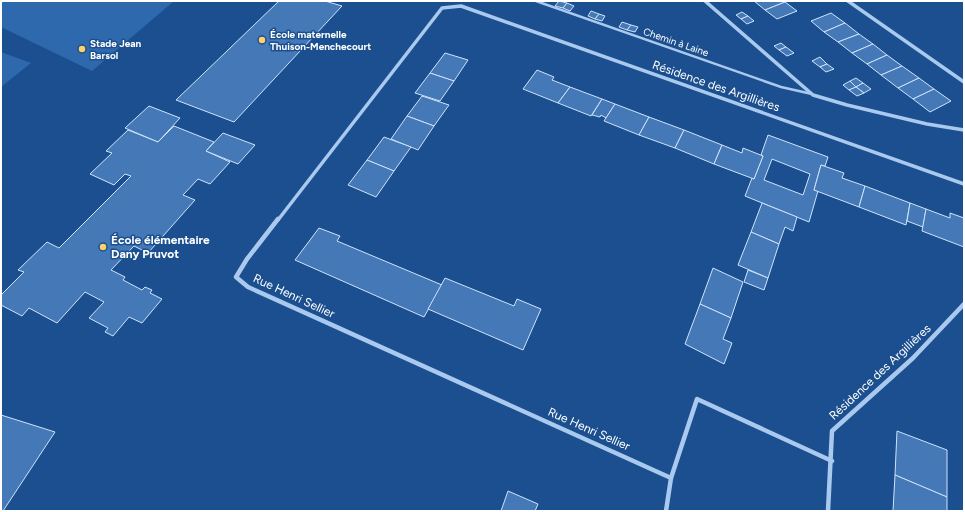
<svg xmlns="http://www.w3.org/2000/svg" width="965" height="512" font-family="Figtree,sans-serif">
	<rect width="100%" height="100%" fill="#1b4f8f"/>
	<!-- green -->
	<g fill="#2e69ad">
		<polygon points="1,1 174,1 92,71 1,27"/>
		<polygon points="1,52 31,63 1,87"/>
	</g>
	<!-- building -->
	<g fill="#4478b7" stroke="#cfe3fa" fill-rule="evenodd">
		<polygon points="279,1 325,1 342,6 234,122 176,100"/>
		<polygon points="559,1 567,3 563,8 555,6"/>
		<polygon points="754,1 784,1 785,2 765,10"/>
		<polygon points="785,2 797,11 777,19 765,10"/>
		<polygon points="567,3 574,6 570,11 563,8"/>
		<polygon points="591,11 599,14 595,19 588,16"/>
		<polygon points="742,12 748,16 741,19 736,15"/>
		<polygon points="831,13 845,23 824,32 811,21"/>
		<polygon points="599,14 605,16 602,21 595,19"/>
		<polygon points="748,16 754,21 747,24 741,19"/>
		<polygon points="622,22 631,25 627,30 619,27"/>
		<polygon points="845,23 859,34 838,42 824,32"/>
		<polygon points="631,25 638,27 635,32 627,30"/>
		<polygon points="859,34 873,44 852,53 838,42"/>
		<polygon points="781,43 786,47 779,50 774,46"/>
		<polygon points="873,44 887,55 867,64 852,53"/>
		<polygon points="786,47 794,53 787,56 779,50"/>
		<polygon points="445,53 468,60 454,81 430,73"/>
		<polygon points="887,55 902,66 881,75 867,64"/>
		<polygon points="820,57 827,64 820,67 812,61"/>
		<polygon points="827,64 834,69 826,72 820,67"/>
		<polygon points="902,66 919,78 898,88 881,75"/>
		<polygon points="537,70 554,77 552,80 570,87 558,103 523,89"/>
		<polygon points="430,73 454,81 440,101 415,93"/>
		<polygon points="856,78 863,83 856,87 850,81"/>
		<polygon points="919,78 934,89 913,99 898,88"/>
		<polygon points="850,81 856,87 849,90 843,85"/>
		<polygon points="863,83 871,89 864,93 856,87"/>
		<polygon points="570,87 602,99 591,116 558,103"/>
		<polygon points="856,87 864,93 857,96 849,90"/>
		<polygon points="934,89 951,101 930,112 913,99"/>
		<polygon points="422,96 449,105 434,126 407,116"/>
		<polygon points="602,99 615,104 606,118 601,115 600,117 592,115"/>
		<polygon points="615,104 649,117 639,135 604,121"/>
		<polygon points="149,106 180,118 158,142 125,128"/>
		<polygon points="407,116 434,126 418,150 391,139"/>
		<polygon points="649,117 684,130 675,148 639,135"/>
		<polygon points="174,126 214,142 206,151 230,162 210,184 198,179 183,195 195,200 148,253 134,246 111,270 125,277 123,280 142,290 145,287 152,290 150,293 162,299 142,323 129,317 113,336 105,332 108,328 89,318 104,302 85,292 57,323 29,308 22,316 1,305 1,295 24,272 18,270 47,242 59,248 131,176 125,174 114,185 90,174 112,153 106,151 128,130 158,142"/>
		<polygon points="684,130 722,145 714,164 675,148"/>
		<polygon points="223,133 255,145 238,164 206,151"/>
		<path d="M768 135 828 157 825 166 821 165 814 190 818 191 809 222 745 196 752 178 754 179 763 156 761 155ZM772 159 810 174 803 195 764 180Z"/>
		<polygon points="384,137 411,147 394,171 367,160"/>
		<polygon points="722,145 742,153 743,148 763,156 754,179 714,164"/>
		<polygon points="367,160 394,171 376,197 348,185"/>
		<polygon points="821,165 844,173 842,178 865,186 859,207 814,190"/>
		<polygon points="865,186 910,203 906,225 859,207"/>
		<polygon points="762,203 797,217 793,231 785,227 779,244 751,232"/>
		<polygon points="910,203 926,209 923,227 907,221"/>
		<polygon points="926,209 950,218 950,213 964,218 964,247 922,231"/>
		<polygon points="319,228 340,236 337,241 442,285 424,317 295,260"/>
		<polygon points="751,232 779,244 768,278 738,265"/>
		<polygon points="713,268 743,282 731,318 700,304"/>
		<polygon points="748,270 768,278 764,290 744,282"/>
		<polygon points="445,278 514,306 517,299 541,309 523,350 428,309"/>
		<polygon points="700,304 731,318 723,339 732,343 724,364 685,344"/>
		<polygon points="1,415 55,432 3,511 1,511"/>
		<polygon points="897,431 947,450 947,497 895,475"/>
		<polygon points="895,475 947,497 947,511 893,511"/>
		<polygon points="508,491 538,504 535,511 501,511"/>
	</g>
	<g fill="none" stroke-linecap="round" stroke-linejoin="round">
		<!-- lane -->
		<polyline stroke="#a9c9ee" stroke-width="2.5" points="536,1 781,87 812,94"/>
		<!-- street-far1 -->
		<g stroke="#a9c9ee" stroke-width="3.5">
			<polyline points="705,1 813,95 847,105 927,124 964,130"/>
			<polyline points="848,1 964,82"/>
			<polyline points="278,220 442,8 461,6 964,184"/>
		</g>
		<!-- street -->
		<g stroke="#a9c9ee" stroke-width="4.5">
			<polyline points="278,219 247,259 236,277 248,287 671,478 666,511"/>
			<polyline points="671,478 697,399 832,461"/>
			<polyline points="828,511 832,431 913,358 964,304"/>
		</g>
	</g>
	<!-- markers -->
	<g fill="#ffd166" stroke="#1b4f8f" stroke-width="1.5">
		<circle cx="262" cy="40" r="4"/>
		<circle cx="82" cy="49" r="4"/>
		<circle cx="103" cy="247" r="4"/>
	</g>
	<g text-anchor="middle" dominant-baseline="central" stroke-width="3" stroke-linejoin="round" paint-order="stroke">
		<!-- far-poi labels -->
		<g font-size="10" font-weight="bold" fill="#fff" stroke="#1b4f8f" text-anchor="start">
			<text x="270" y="34">École maternelle<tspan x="270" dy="12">Thuison-Menchecourt</tspan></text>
			<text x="90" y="43">Stade Jean<tspan x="90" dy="12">Barsol</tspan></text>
		</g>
		<!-- far-street labels -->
		<g font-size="10" fill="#fff" stroke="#1b4f8f">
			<text transform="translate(676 42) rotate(19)">Chemin à Laine</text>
		</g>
		<!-- street labels -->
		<g font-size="12" fill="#fff" stroke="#1b4f8f">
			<text transform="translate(716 86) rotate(19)">Résidence des Argillières</text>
			<text transform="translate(294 296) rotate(25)">Rue Henri Sellier</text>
			<text transform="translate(880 372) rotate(-43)">Résidence des Argillières</text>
			<text transform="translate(589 429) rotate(24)">Rue Henri Sellier</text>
		</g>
		<!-- poi labels -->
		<g font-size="12" font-weight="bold" fill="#fff" stroke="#1b4f8f" text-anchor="start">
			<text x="111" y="240">École élémentaire<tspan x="111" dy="14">Dany Pruvot</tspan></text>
		</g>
	</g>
	<!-- border -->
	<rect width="965" height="512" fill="none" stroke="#ffffff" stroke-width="4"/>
</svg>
